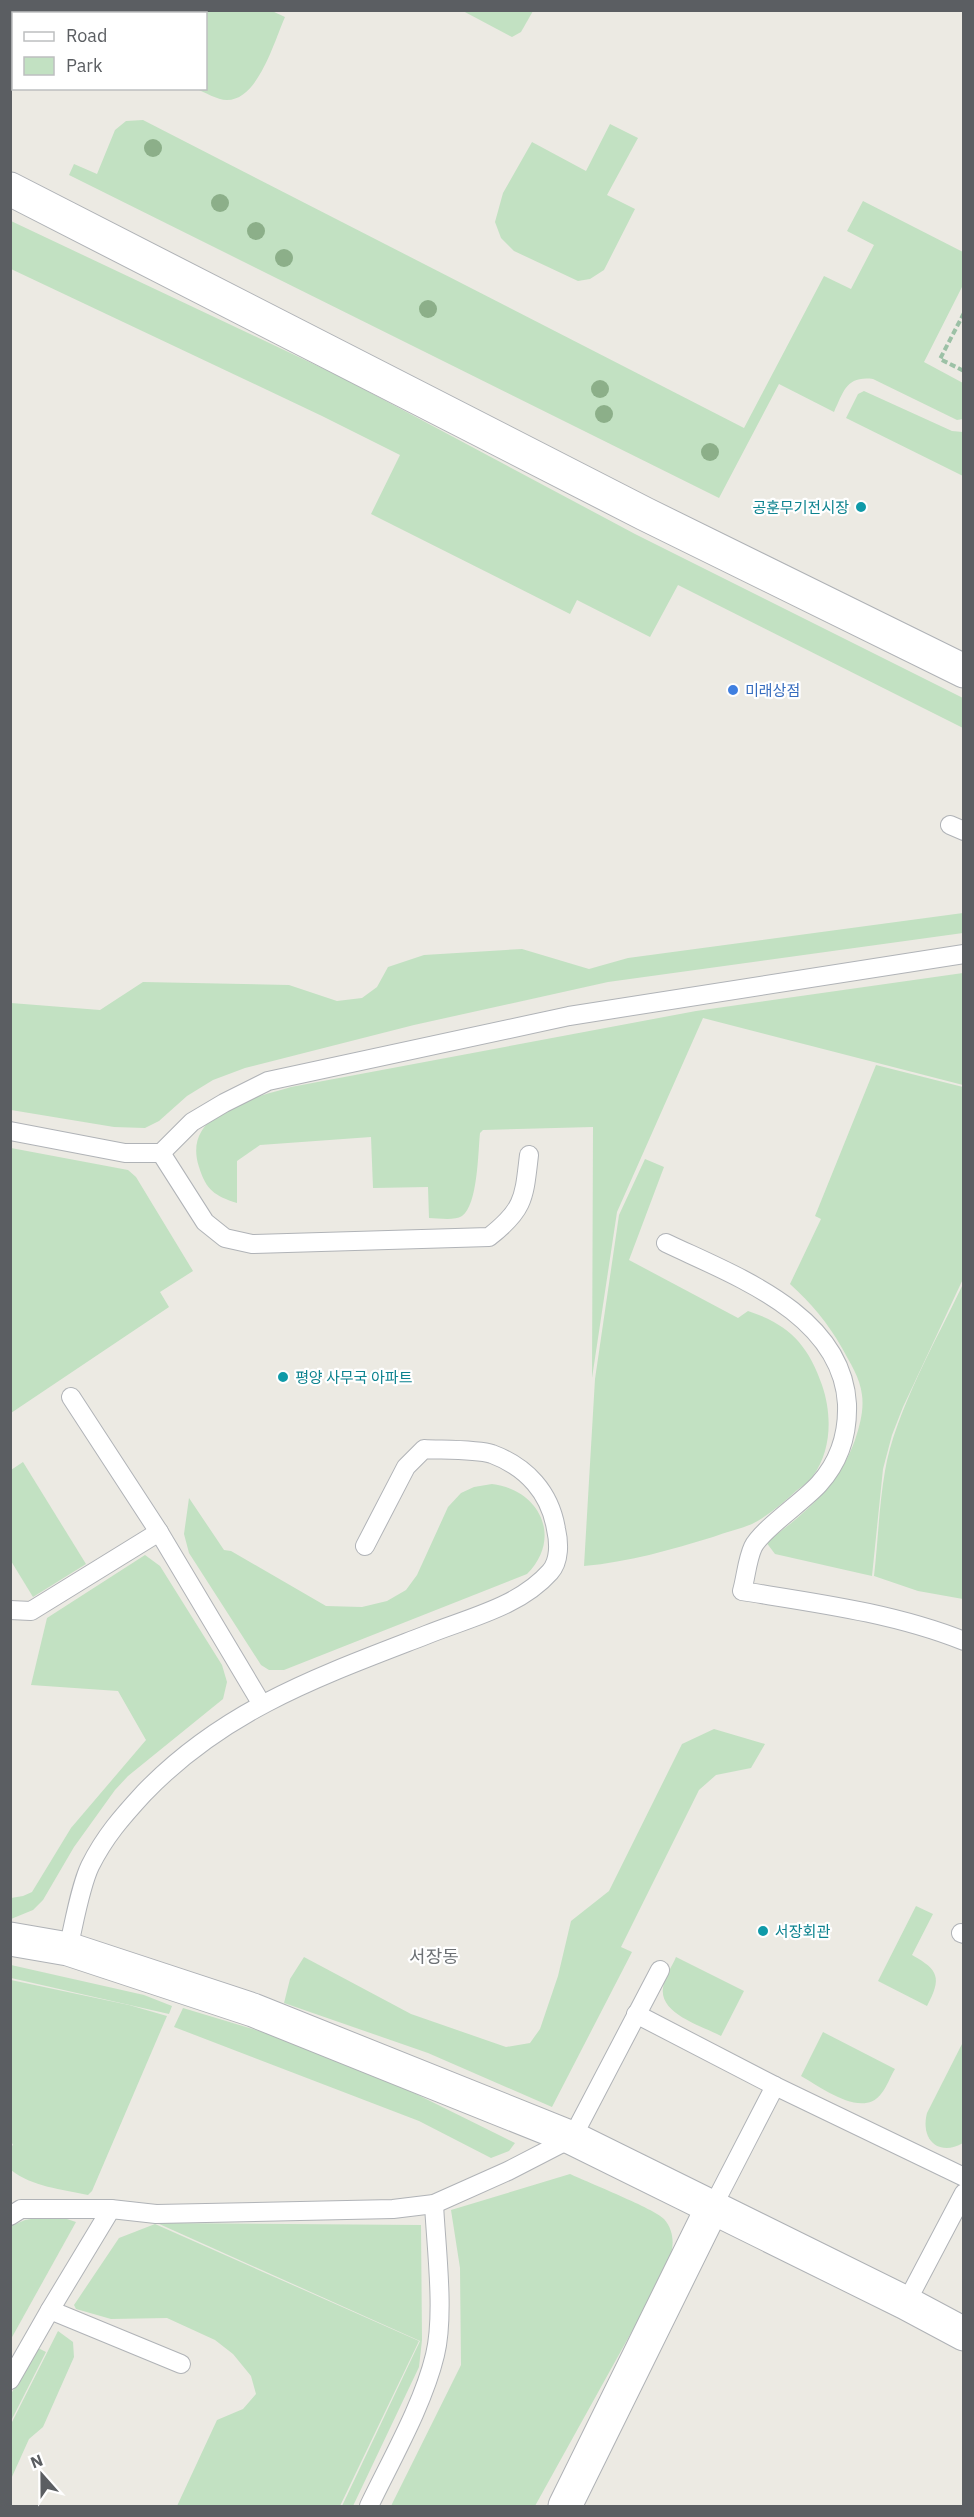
<svg xmlns="http://www.w3.org/2000/svg" width="974" height="2517" font-family="'IBM Plex Sans','Noto Sans KR',sans-serif">
	<rect width="100%" height="100%" fill="#eceae3"/>
	<!-- green -->
	<g fill="#c2e1c2">
		<path d="M156 11H272L285 17C274 42 258 100 227 100 217 100 205 92 196 89L206 88V14L155 13Z"/>
		<polygon points="463,11 533,11 521,32 512,37"/>
		<path d="M143 120 744 428 824 276 851 289 874 245 847 231 863 201 963 252V285L924 362 963 383V419L957 420 873 379C846 376 844 391 834 412L779 384 719 498 69 175 74 164 97 174 115 130 126 121Z"/>
		<polygon points="610,124 638,138 607,195 635,209 604,270 590,279 578,281 514,251 501,238 495,222 503,193 532,142 586,171"/>
		<polygon points="11,221 341,377 635,534 963,698 963,728 678,585 650,637 577,600 570,614 371,514 400,455 322,416 11,269"/>
		<polygon points="864,391 952,431 963,432 963,476 846,418 858,394"/>
		<polygon points="963,913 963,933 608,982 414,1025 245,1068 213,1080 187,1096 159,1121 145,1128 114,1127 11,1110 11,1003 100,1010 143,982 289,985 337,1001 362,998 377,987 388,967 424,955 522,949 589,969 628,958"/>
		<path d="M963 973V1085L703 1018 617 1212 592 1378 593 1127 483 1130 480 1133C478 1151 478 1205 462 1216 454 1221 438 1218 429 1218L428 1187 373 1188 371 1137 260 1145 237 1161V1203C215 1196 206 1190 199 1167 181 1112 254 1098 291 1087L696 1011Z"/>
		<path d="M876 1065 963 1087V1279L903 1407 892 1435 883 1469 872 1576 775 1554 766 1542C804 1515 839 1485 855 1440 860 1425 864 1410 862 1395 860 1377 850 1363 842 1348 828 1323 811 1303 790 1284L821 1219 815 1216Z"/>
		<polygon points="11,1148 128,1170 136,1177 193,1271 160,1292 169,1307 11,1413"/>
		<path d="M645 1159 664 1167 629 1260 738 1318 748 1311C788 1324 808 1344 822 1385 832 1414 832 1450 813 1476 809 1482 801 1487 796 1491 783 1503 768 1516 752 1524 740 1529 726 1532 713 1537 670 1550 629 1562 584 1566L595 1379 619 1215Z"/>
		<path d="M963 1284 964 1599H963L918 1591 874 1576C878 1542 879 1505 885 1471 895 1412 937 1339 963 1284Z"/>
		<polygon points="23,1462 86,1564 33,1597 11,1561 11,1470"/>
		<path d="M492 1484C540 1490 563 1538 527 1574L284 1670H269L261 1665 189 1553 184 1534 189 1498 224 1550 231 1551 326 1606 362 1607 387 1601 406 1590 417 1575 448 1507 461 1493 474 1487Z"/>
		<polygon points="145,1555 160,1566 222,1665 227,1682 223,1699 128,1776 115,1790 74,1847 43,1900 33,1910 11,1919 11,1898 23,1896 32,1892 71,1828 146,1740 118,1691 31,1685 47,1618"/>
		<polygon points="714,1729 765,1744 751,1768 716,1775 699,1790 621,1947 632,1952 552,2107 428,2053 284,2003 290,1979 304,1957 411,2014 506,2047 530,2043 540,2029 558,1976 571,1921 609,1891 682,1744"/>
		<path d="M916 1906 933 1914 912 1955C939 1970 942 1978 927 2006L878 1981Z"/>
		<path d="M676 1957 744 1991 721 2036C702 2026 659 2014 663 1988 664 1977 672 1967 676 1957Z"/>
		<polygon points="11,1965 144,1995 172,2006 169,2014 11,1978"/>
		<path d="M11 1980 129 2005 167 2016 92 2191 88 2195C62 2189 32 2187 11 2170V2149L13 2144 10 2143Z"/>
		<polygon points="183,2008 269,2034 410,2091 515,2143 509,2151 491,2158 419,2121 174,2027"/>
		<path d="M823 2032 895 2069C890 2077 887 2087 881 2094 862 2119 821 2087 801 2076Z"/>
		<path d="M963 2042V2143C939 2157 920 2140 927 2113Z"/>
		<path d="M570 2174C587 2182 655 2209 664 2219 677 2234 673 2252 667 2268L535 2506H391L461 2365 460 2268 451 2210Z"/>
		<polygon points="43,2217 61,2217 76,2222 11,2339 11,2226 25,2220"/>
		<polygon points="157,2223 421,2225 422,2340 419,2367 353,2506 342,2506 420,2341"/>
		<polygon points="155,2224 419,2341 340,2506 177,2506 217,2420 243,2409 256,2394 251,2376 233,2354 215,2340 167,2318 111,2319 76,2309 74,2305 119,2238"/>
		<polygon points="58,2331 73,2342 74,2357 43,2427 29,2439 11,2479 11,2424"/>
		<polygon points="36,2347 46,2352 11,2421 11,2394"/>
	</g>
	<g fill="none" stroke-linecap="round" stroke-linejoin="round">
		<!-- lane casing -->
		<g stroke="#b0b3b7" stroke-width="20">
			<g id="lane">
				<polyline points="950,825 964,831"/>
				<path d="M10 1131 125 1153H161L205 1222 225 1238 252 1244 489 1237C525 1209 524 1197 529 1155"/>
				<polyline points="161,1153 192,1122 224,1103 268,1081 569,1016 964,954"/>
				<path d="M666 1243C735 1276 842 1314 847 1404 848 1434 839 1462 819 1484 804 1501 761 1530 753 1547 747 1560 746 1577 742 1591 816 1603 894 1613 964 1641"/>
				<polyline points="71,1397 159,1532 261,1703"/>
				<polyline points="10,1610 31,1611 159,1532"/>
				<polyline points="961,1933 964,1934"/>
				<path d="M68 1949C74 1924 80 1887 90 1866 105 1836 122 1817 144 1793 225 1709 320 1676 426 1635 468 1618 519 1607 550 1572 560 1561 559 1542 556 1529 550 1493 527 1467 492 1454 477 1449 442 1450 424 1449L406 1467 365 1546"/>
				<polyline points="636,2014 775,2086 964,2177"/>
				<polyline points="712,2208 775,2086"/>
				<polyline points="10,2216 21,2209 111,2209"/>
				<polyline points="906,2303 964,2193"/>
				<polyline points="50,2310 181,2364"/>
				<polyline points="10,2380 50,2310 111,2209 156,2214 393,2209 434,2204 508,2171 572,2138 660,1970"/>
				<path d="M369 2506C391 2460 423 2405 435 2355 445 2314 436 2247 434 2204"/>
			</g>
		</g>
		<!-- secondary casing -->
		<g stroke="#afb2b6" stroke-width="35">
			<g id="secondary">
				<polyline points="10,189 645,514 964,671"/>
				<polyline points="10,1939 68,1949 253,2010 572,2138 906,2303 964,2334"/>
				<polyline points="565,2506 712,2208"/>
			</g>
		</g>
		<!-- path -->
		<polyline stroke="#9cc1a6" stroke-width="4" stroke-dasharray="6 3" stroke-linecap="butt" points="964,313 940,359 964,371"/>
		<!-- lane -->
		<use href="#lane" stroke="#fff" stroke-width="18"/>
		<!-- secondary -->
		<use href="#secondary" stroke="#fff" stroke-width="33"/>
	</g>
	<!-- trees -->
	<g fill="#8caf89">
		<circle cx="153" cy="148" r="9"/>
		<circle cx="220" cy="203" r="9"/>
		<circle cx="256" cy="231" r="9"/>
		<circle cx="284" cy="258" r="9"/>
		<circle cx="428" cy="309" r="9"/>
		<circle cx="600" cy="389" r="9"/>
		<circle cx="604" cy="414" r="9"/>
		<circle cx="710" cy="452" r="9"/>
	</g>
	<!-- markers -->
	<g fill="#0f9aa8" stroke="#fff" stroke-width="2">
		<circle cx="861" cy="507" r="6"/>
		<circle cx="283" cy="1377" r="6"/>
		<circle cx="763" cy="1931" r="6"/>
	</g>
	<circle fill="#3f7fe0" stroke="#fff" stroke-width="2" cx="733" cy="690" r="6"/>
	<g text-anchor="middle" dominant-baseline="central" stroke-width="4.5" stroke-linejoin="round" paint-order="stroke">
		<!-- culture labels -->
		<g font-size="15" fill="#0d838f" stroke="#fff" text-anchor="start">
			<text x="849" y="507" text-anchor="end">공훈무기전시장</text>
			<text x="295" y="1377">평양 사무국 아파트</text>
			<text x="775" y="1931">서장회관</text>
		</g>
		<!-- shop labels -->
		<g font-size="15" fill="#366cbe" stroke="#fff" text-anchor="start">
			<text x="745" y="690">미래상점</text>
		</g>
		<!-- quarter labels -->
		<g font-size="18" fill="#6c7074" stroke="#fff">
			<text x="434" y="1956">서장동</text>
		</g>
	</g>
	<!-- border -->
	<rect width="974" height="2517" fill="none" stroke="#5b5e62" stroke-width="24"/>
	<!-- legend -->
	<rect x="12" y="12" width="195" height="78" fill="#ffffff" stroke="#bdbfc0" stroke-width="1.5"/>
	<rect x="24" y="32" width="30" height="9" fill="#ffffff" stroke="#bdbfc0" stroke-width="1.5"/>
	<text x="66" y="42" font-size="18" fill="#5b5e62">Road</text>
	<rect x="24" y="57" width="30" height="18" fill="#c2e1c2" stroke="#bdbfc0" stroke-width="1.5"/>
	<text x="66" y="72" font-size="18" fill="#5b5e62">Park</text>
	<!-- north arrow -->
	<g transform="translate(42 2475) rotate(339)" stroke="#ffffff" stroke-width="4.5" paint-order="stroke">
	<path d="M0-4.5L10 22L0 15L-10 22Z" fill="#5b5e62"/>
	<text y="-9" font-size="16" font-weight="bold" text-anchor="middle" fill="#5b5e62">N</text>
	</g>
</svg>
